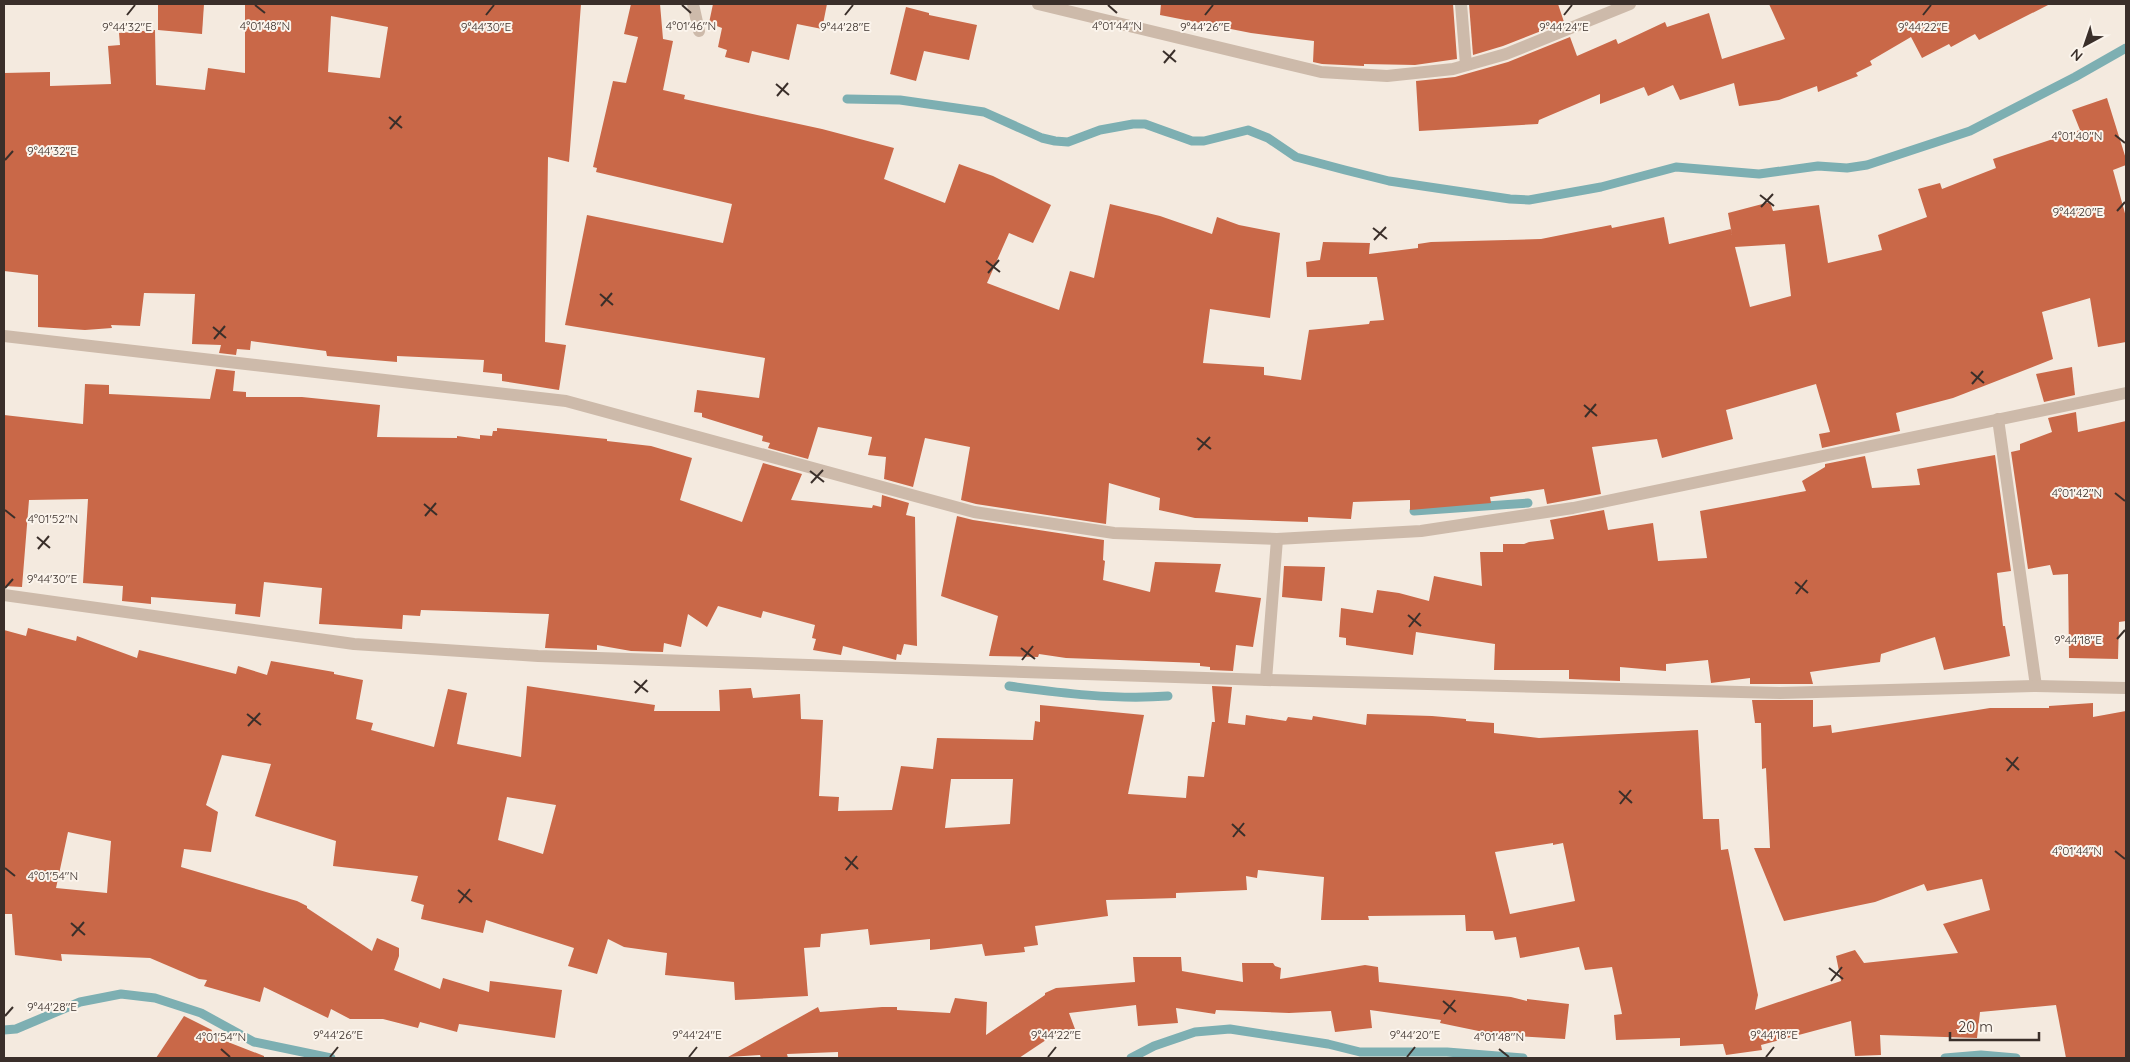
<svg xmlns="http://www.w3.org/2000/svg" width="2130" height="1062" font-family="Quicksand,sans-serif">
	<rect width="100%" height="100%" fill="#f4eadf"/>
	<g fill="none" stroke-linecap="round" stroke-linejoin="round">
		<!-- stream -->
		<g stroke="#7dafb2" stroke-width="9">
			<polyline points="847,99 900,100 984,112 1042,138 1055,141 1068,142 1100,130 1133,124 1145,124 1192,141 1204,141 1248,130 1268,138 1296,157 1345,170 1389,181 1510,199 1529,200 1601,187 1676,167 1759,174 1818,166 1847,168 1867,165 1970,131 2075,77 2126,48"/>
			<polyline points="1414,511 1528,503"/>
			<path d="M1009 686C1061 693 1115 700 1168 696"/>
			<polyline points="4,1030 16,1029 80,1002 121,994 155,998 201,1013 254,1042 331,1058"/>
			<polyline points="1131,1058 1154,1046 1195,1032 1230,1029 1328,1044 1360,1052 1447,1052 1523,1058"/>
			<polyline points="1945,1058 1981,1055 2016,1058"/>
		</g>
	</g>
	<!-- building -->
	<g fill="#c96848" fill-rule="evenodd">
		<polygon points="158,4 204,4 202,34 158,30"/>
		<path d="M245 4H581L569 162 548 157 545 342 566 345 559 390 502 381V374L483 372 484 360 397 356V362L327 356 326 351 251 341 250 350 237 349 236 355 219 353 221 345 192 344 195 294 144 293 140 326 111 325 112 328 85 330 38 327V275L4 271V73L50 72V86L111 84 108 46 120 45 119 33 155 30 156 85 205 90 208 68 245 73ZM331 16 388 27 380 78 328 72Z"/>
		<path d="M631 4H660L663 39 673 41 663 90 685 95 684 99 822 129 894 148 884 179 945 203 959 164 993 176 1051 205 1033 243 1009 233 987 283 1059 310 1070 271 1094 278 1110 204 1160 216 1212 234 1217 217 1239 225 1280 233 1270 318 1210 309 1203 363 1264 367V375L1301 380 1309 330 1369 324 1370 321 1384 320 1377 277H1307L1306 262 1320 260 1323 242 1370 243 1369 254 1418 248V244L1431 242 1541 239 1611 225 1612 228 1664 217 1669 244 1731 229 1732 235 1728 213 1770 202 1773 211 1819 205 1828 263 1882 250 1878 235 1927 217 1918 189 1940 183 1942 189 1996 168 1993 159 2080 130 2072 110 2107 98 2126 159V165L2113 170 2126 217V342L2098 347 2090 298 2042 312 2053 359 1953 398 1896 413 1900 431 1822 448 1819 434 1830 432 1816 384 1726 410 1733 439 1662 458 1657 439 1592 447 1601 494 1547 504 1544 489 1490 497 1491 503 1410 510V500L1353 502 1351 519 1308 517V522L1195 518 1159 510 1160 498 1109 483 1106 524 976 504 961 500 970 447 925 438 913 487 884 479 886 457 868 455 872 437 818 427 808 459 768 448 770 443 762 441 763 436 702 417V413L694 412 697 390 759 398 765 358 565 325 587 215 723 243 732 204 596 172 597 168 593 167 613 81 626 83 638 37 624 34ZM1785 244 1791 296 1750 307 1735 247Z"/>
		<polygon points="713,4 827,4 822,29 797,24 789,60 752,51 749,63 725,57 727,50 718,47 722,28 709,23"/>
		<polygon points="1161,4 1453,4 1457,59 1415,65 1364,64 1364,66 1322,64 1313,62 1314,41 1251,33 1160,15"/>
		<polygon points="1469,4 1558,4 1564,22 1503,46 1473,55"/>
		<polygon points="1769,4 2050,4 1979,40 1975,34 1951,47 1949,44 1922,58 1911,37 1870,61 1872,65 1856,73 1858,76 1818,92 1817,86 1779,100 1739,106 1734,83 1680,100 1673,85 1648,96 1644,87 1600,104 1600,94 1539,120 1538,124 1419,131 1416,81 1455,77 1508,62 1570,37 1577,56 1616,39 1618,44 1665,22 1667,27 1709,13 1722,59 1785,39"/>
		<polygon points="906,7 929,13 929,15 977,25 969,60 924,51 916,81 890,74"/>
		<polygon points="2072,367 2075,395 2044,402 2036,374"/>
		<polygon points="216,369 235,371 233,391 246,392 246,397 302,397 380,405 377,437 457,438 457,436 480,439 480,435 492,436 493,431 497,431 497,428 607,439 607,441 651,446 692,458 680,500 742,522 763,463 802,474 791,500 872,508 873,505 881,507 882,495 909,503 906,515 915,517 917,646 904,644 901,655 897,654 896,660 843,646 841,655 813,650 816,639 812,638 815,625 763,611 761,618 718,606 707,627 688,614 681,647 664,643 663,652 631,651 597,645 597,650 545,648 549,614 421,610 420,616 403,615 402,629 319,624 322,588 264,582 260,617 235,614 236,604 151,597 151,604 122,601 123,586 83,583 88,499 29,500 22,587 4,586 4,415 83,424 85,384 109,385 109,394 210,399"/>
		<polygon points="2076,412 2078,432 2126,421 2126,621 2119,622 2118,659 2069,658 2068,574 2053,575 2050,565 2028,569 2011,452 2020,450 2020,444 2052,432 2048,418"/>
		<polygon points="1995,455 2011,571 1997,573 2003,626 2005,626 2010,656 1944,670 1935,637 1881,654 1880,662 1810,672 1813,684 1750,684 1750,678 1711,683 1708,660 1666,664 1666,671 1620,667 1620,681 1593,680 1569,679 1569,670 1494,670 1495,644 1416,632 1413,655 1346,645 1346,638 1339,637 1341,608 1373,613 1377,590 1399,593 1429,601 1434,576 1482,586 1480,552 1503,552 1503,544 1524,544 1529,542 1554,539 1550,520 1604,510 1608,530 1653,523 1658,561 1707,558 1700,511 1806,491 1802,481 1825,467 1825,464 1865,456 1872,488 1920,485 1917,469"/>
		<polygon points="957,516 973,520 1104,540 1103,560 1105,561 1103,580 1150,592 1155,562 1221,564 1215,592 1261,598 1253,647 1236,645 1233,671 1210,670 1210,667 1200,666 1200,663 1066,658 1039,654 1038,657 989,656 998,616 941,596"/>
		<polygon points="1284,566 1325,567 1322,601 1282,597"/>
		<path d="M28 628 76 641 77 636 137 658 139 650 236 674 238 666 267 675 271 661 334 672V674L363 680 356 719 373 723 371 730 434 747 448 689 467 693 457 744 521 757 527 686 655 705 654 711H720L719 690 751 688 753 698 800 694 801 719 823 720 819 796 839 797 838 811 892 810 901 766 933 769 937 738 1033 740 1035 721 1040 722V705L1144 715 1128 794 1186 798 1188 776 1204 777 1212 722H1215L1212 686 1232 687 1228 723 1245 725 1246 715 1286 721 1288 717 1312 720 1313 716 1366 725 1367 714 1432 716 1466 719V721L1494 723V733L1539 738 1698 730 1703 819H1719L1721 850 1728 849 1758 995 1755 1010 1841 981 1836 956 1855 950 1864 963 1958 953 1943 924 1990 910 1982 879 1927 891 1924 884 1875 902 1784 921 1754 848H1770L1766 768 1762 769 1761 723H1755L1752 700H1813V727L1831 725 1832 733 1990 708H2049V706L2093 703V717L2126 711V1058H2066L2056 1005 1980 1012 1977 1038 1880 1035 1881 1055 1855 1056 1851 1021 1761 1045 1762 1050 1726 1055 1723 1044 1680 1046V1038L1616 1040 1614 1015 1622 1014 1612 967 1585 970 1579 947 1520 958 1516 937 1495 940 1493 931H1466L1465 915 1368 916 1369 920H1321L1324 877 1258 870 1257 878 1246 876 1247 890 1176 893V898L1106 900 1108 916 1035 926 1038 945 1024 947 1025 952 985 956 982 944 930 950V939L870 945 868 929 821 934 820 947 804 948 808 996 735 1000 734 982 665 975 667 953 624 947 608 939 597 974 568 966 574 948 486 920 483 933 421 919 424 905 411 901 418 876 333 866 336 841 255 816 271 764 222 755 206 805 218 812 211 852 184 849 181 867 297 901 307 906V908L372 951 377 938 399 948V956L394 970 440 989 443 978 489 992 490 981 562 990 555 1038 459 1024 457 1032 420 1022 418 1028 383 1019H350L331 1009 328 1018 264 987 260 1002 204 986 207 980 199 979 150 958 61 954 62 961 15 955 12 914H4V630L26 636ZM951 779H1013L1010 824 945 828ZM507 797 556 805 543 854 498 840ZM68 832 111 841 107 893 56 888ZM1553 843V845L1563 843 1575 901 1510 914 1495 852Z"/>
		<polygon points="1133,957 1181,957 1182,971 1243,982 1242,963 1273,963 1275,966 1281,968 1280,979 1365,965 1378,967 1379,982 1511,997 1527,1001 1527,999 1569,1004 1565,1039 1498,1035 1440,1023 1441,1020 1370,1010 1372,1028 1335,1032 1331,1011 1289,1013 1216,1010 1215,1014 1176,1008 1178,1023 1138,1026 1136,1005 1069,1013 1075,1029 1049,1038 1019,1058 838,1058 838,1052 787,1054 788,1058 761,1058 760,1055 728,1057 818,1007 820,1012 882,1007 897,1007 897,1010 950,1013 955,998 987,1002 986,1035 1045,995 1045,993 1056,988 1135,982"/>
		<polygon points="184,1016 212,1030 210,1035 264,1056 264,1058 156,1058"/>
	</g>
	<g fill="none" stroke-linecap="round" stroke-linejoin="round">
		<!-- street -->
		<g stroke="#cdbaaa" stroke-width="12">
			<polyline points="693,4 699,31"/>
			<polyline points="1038,4 1321,72 1387,76 1453,69 1506,54 1630,4"/>
			<polyline points="1461,4 1466,65"/>
			<polyline points="4,336 566,401 974,512 1114,533 1277,539 1421,531 1573,508 2126,393"/>
			<polyline points="1998,419 2036,686"/>
			<polyline points="4,595 354,644 538,656 1266,680 1780,693 2036,686 2126,688"/>
			<polyline points="1266,680 1277,539"/>
		</g>
	</g>
	<!-- ticks -->
	<path fill="none" stroke="#3a2f2a" stroke-width="2" d="M255 5 265 13M682 5 691 13M1108 5 1117 13M127 15 135 5M486 15 494 5M845 15 853 5M1205 15 1213 5M1564 15 1572 5M1923 15 1931 5M1163 51 1176 62M1164 63 1175 50M776 84 789 95M777 96 788 83M389 117 402 128M390 129 401 116M2115 135 2125 143M5 160 13 151M1760 195 1774 206M1761 207 1773 194M2117 211 2125 202M1373 228 1387 239M1374 240 1386 227M986 261 1000 272M988 273 999 260M600 294 613 305M601 306 612 293M213 327 226 338M214 339 225 326M1971 372 1984 383M1972 384 1983 371M1584 405 1597 416M1585 417 1596 404M1197 438 1211 449M1198 450 1210 437M810 471 824 482M811 483 823 470M2115 493 2125 501M424 504 437 515M5 510 15 518M425 516 436 503M37 537 50 548M38 549 49 536M1795 582 1808 593M5 588 13 579M1796 594 1807 580M1408 615 1421 626M1409 627 1420 613M2117 639 2125 630M1021 648 1035 659M1022 660 1033 646M634 681 648 692M635 693 647 680M247 714 261 725M248 726 260 713M2006 758 2019 770M2007 771 2018 757M1619 791 1632 803M1620 804 1631 790M1232 824 1245 836M1233 837 1244 823M2115 851 2125 859M845 857 858 869M5 868 15 876M846 870 857 856M458 890 472 902M459 903 470 889M71 923 85 935M72 936 84 922M1829 968 1843 979M1831 981 1842 967M1443 1001 1456 1012M1444 1014 1455 1000M5 1016 13 1007M221 1049 230 1057M1499 1049 1509 1057M330 1057 338 1047M689 1057 697 1047M1048 1057 1056 1047M1407 1057 1415 1047M1766 1057 1774 1047"/>
	<g font-size="12" text-anchor="middle" fill="#3a2f2a" stroke="#fbf4ec" stroke-width="4" stroke-linejoin="round" paint-order="stroke">
		<text x="265" y="30">4°01'48"N</text>
		<text x="691" y="30">4°01'46"N</text>
		<text x="1117" y="30">4°01'44"N</text>
		<text x="127" y="31">9°44'32"E</text>
		<text x="486" y="31">9°44'30"E</text>
		<text x="845" y="31">9°44'28"E</text>
		<text x="1205" y="31">9°44'26"E</text>
		<text x="1564" y="31">9°44'24"E</text>
		<text x="1923" y="31">9°44'22"E</text>
		<text x="2077" y="140">4°01'40"N</text>
		<text x="52" y="155">9°44'32"E</text>
		<text x="2078" y="216">9°44'20"E</text>
		<text x="2077" y="497">4°01'42"N</text>
		<text x="53" y="523">4°01'52"N</text>
		<text x="52" y="583">9°44'30"E</text>
		<text x="2078" y="644">9°44'18"E</text>
		<text x="2077" y="855">4°01'44"N</text>
		<text x="53" y="880">4°01'54"N</text>
		<text x="52" y="1011">9°44'28"E</text>
		<text x="338" y="1039">9°44'26"E</text>
		<text x="697" y="1039">9°44'24"E</text>
		<text x="1056" y="1039">9°44'22"E</text>
		<text x="1415" y="1039">9°44'20"E</text>
		<text x="1774" y="1039">9°44'18"E</text>
		<text x="221" y="1041">4°01'54"N</text>
		<text x="1499" y="1041">4°01'48"N</text>
	</g>
	<!-- border -->
	<rect width="2130" height="1062" fill="none" stroke="#3a2f2a" stroke-width="10"/>
	<!-- north arrow -->
	<g transform="translate(2085 45) rotate(220)" stroke="#fbf4ec" stroke-width="4" paint-order="stroke">
	<path d="M0-4L9 19L0 12L-9 19Z" fill="#3a2f2a"/>
	<text y="-8" font-size="14" font-weight="bold" text-anchor="middle" fill="#3a2f2a">N</text>
	</g>
	<!-- scale -->
	<path d="M1950 1032v8h89v-8" fill="none" stroke="#3a2f2a" stroke-width="2.5"/>
	<text x="1958" y="1032" font-size="15" fill="#3a2f2a" stroke="#fbf4ec" stroke-width="4" paint-order="stroke">20 m</text>
</svg>
